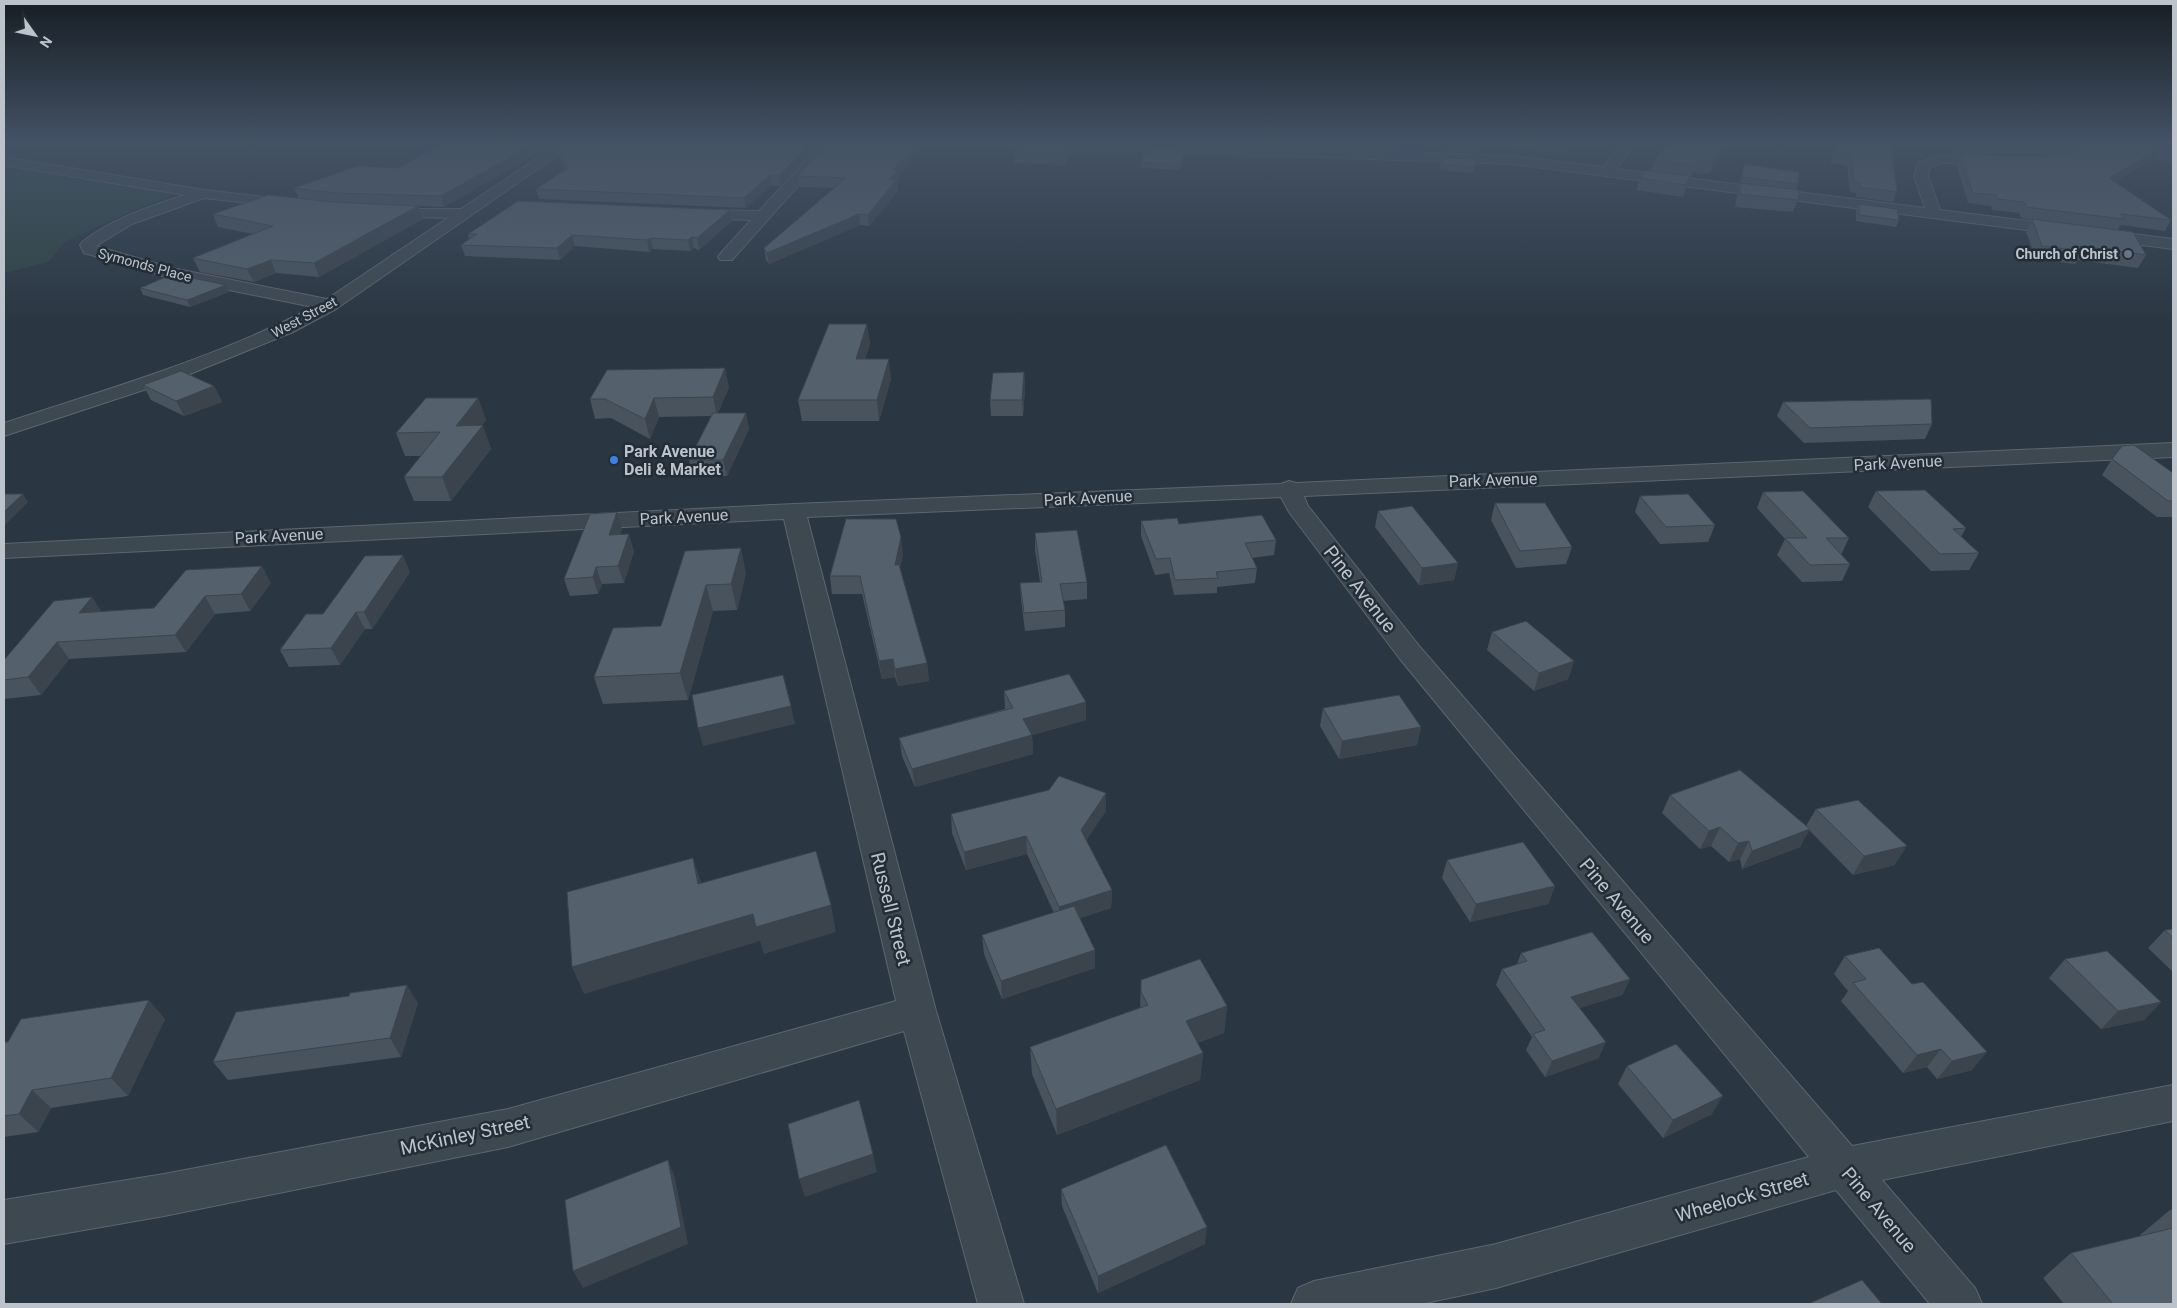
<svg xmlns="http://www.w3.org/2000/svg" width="2177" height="1308" font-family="Roboto,sans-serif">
	<rect width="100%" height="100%" fill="#2a3641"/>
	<!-- green -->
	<g fill="#2d4443">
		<path d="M285 141H323C310 148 298 148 283 147L280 143Z"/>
		<polygon points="4,163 175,191 168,194 173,195 131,211 65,242 48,262 4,273"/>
	</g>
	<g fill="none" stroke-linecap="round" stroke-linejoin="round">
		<!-- minor casing -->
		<g stroke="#5d666f" stroke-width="2">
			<g id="minor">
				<path d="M563 141H578L336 309 293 332 180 378 4 436V423C108 389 216 358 313 307L170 278 84 253 80 245 82 242C113 218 149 207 185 195L4 165V157L204 190 298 201 300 204 293 208 204 198 132 224 96 246 172 268 327 299 448 218 383 216 378 215 376 212 378 209H461Z"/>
				<polygon points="825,141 838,141 732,260 720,260 718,257 720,254 751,220 693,218 688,216 685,213 688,210 759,211"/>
				<polygon points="956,141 1084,141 1513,156 1603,167 1625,141 1638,141 1616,169 1925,208 1914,176 1919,162 1942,155 1995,156 2002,160 2000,163 1943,163 1930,167 1928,176 1940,210 2173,239 2173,249 1513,164 962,145"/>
				<polygon points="2070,141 2083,141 2074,159 2038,165 2031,161 2033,158 2064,153"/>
				<polygon points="2173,443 2173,457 1304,496 1308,506 1420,647 1852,1146 2173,1085 2173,1121 1882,1180 1975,1288 1982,1304 1930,1304 1836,1190 1496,1288 1421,1304 1291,1304 1298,1288 1314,1281 1496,1244 1809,1157 1400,659 1289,512 1281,497 807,517 936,1011 1024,1304 978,1304 904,1031 508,1147 164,1216 4,1244 4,1200 164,1174 508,1109 896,1001 784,519 4,558 4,544 794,504 1281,484 1289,481 1296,483"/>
			</g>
		</g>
		<!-- minor -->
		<use href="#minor" fill="#3e4851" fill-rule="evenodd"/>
	</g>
	<!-- wall -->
	<g fill="#48535d">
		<polygon points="449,141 444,207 378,204 418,206 423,219 319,277 276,273 254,282 200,272 193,258 253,234 218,227 213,214 299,199 294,188 398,168"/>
		<polygon points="564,141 822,141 781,186 771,185 746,208 539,199 536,189 565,169 558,157 555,148"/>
		<polygon points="1152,141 1189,141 1189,143"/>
		<polygon points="1449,141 1572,141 1564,154 1483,144 1480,153 1447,152"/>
		<polygon points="1670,141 1732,141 1709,174 1693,172 1691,177 1690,176 1683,197 1636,190 1640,178 1651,171 1655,160"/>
		<polygon points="1839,141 2069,141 2063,151 2052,154 1953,153 1950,147 1916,145 1891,148 1897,192 1893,202 1856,197 1856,193 1850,192 1847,166 1830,163"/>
		<polygon points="2173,141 2173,162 2154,159 2115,182 2171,220 2165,231 2121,225 2118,230 2146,255 2138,268 2078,260 2075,264 2036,259 2026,232 2032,220 2021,218 2019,213 1992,210 1991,206 1968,203 1956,164 1960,154 2038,157"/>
		<polygon points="1185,149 1185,155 1179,170 1141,168 1141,162"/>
		<polygon points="1014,151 1073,151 1065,165 1014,163"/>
		<polygon points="1477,159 1473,173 1439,170 1440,164"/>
		<polygon points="1744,164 1798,184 1796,189 1798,200 1793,212 1735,207 1737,195 1741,183 1740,183"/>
		<polygon points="798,176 899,176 899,181 897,184 898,191 869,226 860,225 769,264 766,260 764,248 835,188 800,187"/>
		<polygon points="1859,204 1899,220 1896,227 1856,221 1856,210"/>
		<polygon points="730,210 732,221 699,250 694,248 690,251 653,249 649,252 575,246 560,260 465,256 461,245 469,239 468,234"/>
		<polygon points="140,288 229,292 190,307 143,295"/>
		<polygon points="867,324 870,344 865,359 891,379 879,421 802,421 798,400"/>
		<polygon points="1024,372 1025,388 1023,416 991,416 990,400"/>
		<polygon points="143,385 214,386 222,402 184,416 151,400"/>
		<polygon points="729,387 718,413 746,413 749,429 727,476 693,476 689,460 711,416 659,417 650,439 611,418 595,419 590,399"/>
		<polygon points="478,398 486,420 482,425 491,449 451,501 414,501 404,477 421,456 405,456 396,433"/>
		<polygon points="1783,402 1932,424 1925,439 1804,443 1777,416"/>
		<polygon points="2112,459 2173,473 2173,517 2157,517 2102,475"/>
		<polygon points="1876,491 1966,528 1961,537 1979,553 1969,570 1931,571 1868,507"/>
		<polygon points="1763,492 1849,538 1841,555 1850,564 1842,581 1802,582 1777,555 1785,539 1757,508"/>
		<polygon points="1640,496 1715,525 1708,542 1660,544 1635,512"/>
		<polygon points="1495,503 1572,547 1566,564 1516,568 1491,520"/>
		<polygon points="1378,511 1458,563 1454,580 1419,585 1375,527"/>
		<polygon points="1141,521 1179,524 1276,540 1274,555 1252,558 1257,568 1255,583 1217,587 1217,593 1174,595 1169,573 1155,575 1141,536"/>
		<polygon points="622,529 620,535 634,551 624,583 602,584 598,594 570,596 564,579"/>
		<polygon points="1035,533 1087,582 1087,599 1063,601 1065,610 1065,627 1025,631 1021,600 1020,583 1040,582 1035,550"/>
		<polygon points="685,551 746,573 737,610 713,611 688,700 603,704 594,677 661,626"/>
		<polygon points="903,554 900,568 927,663 929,681 898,686 895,677 882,679 862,594 832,594 830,576"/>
		<polygon points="186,570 271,583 250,611 215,614 186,652 69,659 41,695 4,699 4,660 154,608"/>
		<polygon points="410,572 372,629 365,629 340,665 289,667 280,650"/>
		<polygon points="1492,632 1574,661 1568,679 1534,691 1487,650"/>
		<polygon points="1004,691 1086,702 1086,720 1032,735 1033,754 915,787 902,756 899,738 1005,709"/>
		<polygon points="1323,708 1421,727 1417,745 1339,759 1320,726"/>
		<polygon points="1106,793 1106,811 1086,840 1112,890 1111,908 1080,918 1095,968 1002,999 984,954 982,935 1054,913 1027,854 966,870 952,833 951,814"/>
		<polygon points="1670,795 1806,826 1816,809 1895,865 1853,875 1809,830 1800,847 1742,869 1740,859 1729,862 1711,846 1700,849 1662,813"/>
		<polygon points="1447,860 1555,886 1548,904 1470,922 1442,878"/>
		<polygon points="2173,929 2173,972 2148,948 2165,930"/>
		<polygon points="1521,953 1630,979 1622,995 1579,1008 1599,1058 1545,1077 1526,1050 1532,1037 1496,985 1502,969 1517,964"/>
		<polygon points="1845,956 1972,1070 1937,1079 1927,1067 1903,1073 1841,1001 1848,991 1834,974"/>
		<polygon points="2065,959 2161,1002 2144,1020 2101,1029 2049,978"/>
		<polygon points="1141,980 1227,1006 1224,1033 1197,1043 1203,1053 1200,1080 1057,1135 1032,1074 1030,1047 1140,1008"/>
		<polygon points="418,1003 401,1057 228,1080 213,1062"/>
		<polygon points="165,1019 128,1096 51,1108 38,1132 4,1137 4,1042"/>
		<polygon points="1627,1066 1712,1114 1663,1138 1618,1084"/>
		<polygon points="1061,1189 1205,1244 1098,1293 1062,1206"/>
		<polygon points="2173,1209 2173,1304 2064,1304 2043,1278 2071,1253 2141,1236 2140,1235 2170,1210"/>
	</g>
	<!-- shaded-wall -->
	<g fill="#3b444c">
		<polygon points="539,141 559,141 444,207 441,196"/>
		<polygon points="812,141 822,141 781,186 779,176"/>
		<polygon points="921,141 931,141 899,176 899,181 897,184 898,191 869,226 868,215 890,180 893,170"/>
		<polygon points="1072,141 1073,141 1073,151 1065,165 1065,154"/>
		<polygon points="1569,141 1572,141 1564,154 1566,146"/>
		<polygon points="1728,141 1732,141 1709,174 1713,162"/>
		<polygon points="1889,141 1917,141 1916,145 1886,148"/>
		<polygon points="2069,141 2063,151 2052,154 2056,144"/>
		<polygon points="1185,149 1185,155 1179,170 1180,165"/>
		<polygon points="2159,149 2154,159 2104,189 2109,178"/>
		<polygon points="770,175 771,185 746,208 744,198"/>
		<polygon points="1690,176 1683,197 1686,185"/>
		<polygon points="418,206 423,219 319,277 314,263"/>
		<polygon points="730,210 732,221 699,250 697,238"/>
		<polygon points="859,214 860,225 769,264 767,253"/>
		<polygon points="572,235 575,246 560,260 557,248"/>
		<polygon points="692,237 694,248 690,251 688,240"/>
		<polygon points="651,238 653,249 649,252 647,240"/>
		<polygon points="271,260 276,273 254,282 247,269"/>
		<polygon points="226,285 229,292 190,307 187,300"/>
		<polygon points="867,324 870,344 858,379 856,359"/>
		<polygon points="889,359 891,379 879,421 877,400"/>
		<polygon points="725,368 729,387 717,416 713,397"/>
		<polygon points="1024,372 1025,388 1023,416 1022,400"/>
		<polygon points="214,386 222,402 184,416 176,401"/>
		<polygon points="478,398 486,420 473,437 483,425 491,449 451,501 442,477 456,426"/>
		<polygon points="654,398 659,417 650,439 645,419"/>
		<polygon points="746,413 749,429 727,476 723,460"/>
		<polygon points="23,494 28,502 4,526 4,512"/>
		<polygon points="617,512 622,529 614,552 609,535"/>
		<polygon points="629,534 634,551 624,583 618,566"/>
		<polygon points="901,537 903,554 897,583 895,565"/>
		<polygon points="741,548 746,573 737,610 731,584"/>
		<polygon points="403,555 410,572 372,629 364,612"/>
		<polygon points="1458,563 1454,580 1419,585 1422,568"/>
		<polygon points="262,566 271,583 250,611 241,594"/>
		<polygon points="596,567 602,584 598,594 593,577"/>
		<polygon points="706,585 713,611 688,700 680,673"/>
		<polygon points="205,596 215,614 186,652 175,635"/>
		<polygon points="92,597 104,615 79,613"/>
		<polygon points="356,612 365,629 340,665 331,648"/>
		<polygon points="57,642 69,659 41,695 28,677"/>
		<polygon points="893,659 895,677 882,679 879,661"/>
		<polygon points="1574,661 1568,679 1534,691 1539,673"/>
		<polygon points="927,663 929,681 898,686 895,669"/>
		<polygon points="1086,702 1086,720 1024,737 1023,719"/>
		<polygon points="791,706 795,724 703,746 698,728"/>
		<polygon points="1421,727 1417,745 1339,759 1342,741"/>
		<polygon points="1032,735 1033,754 915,787 912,769"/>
		<polygon points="1106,793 1106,811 1081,848 1081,830"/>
		<polygon points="1720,827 1711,846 1700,849 1709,831"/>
		<polygon points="1810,829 1800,847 1742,869 1752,851"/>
		<polygon points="1026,836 1027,854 966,870 964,852"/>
		<polygon points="1749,841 1740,859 1729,862 1738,843"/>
		<polygon points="1907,846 1895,865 1853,875 1864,856"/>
		<polygon points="693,858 702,885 698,884"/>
		<polygon points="1555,886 1548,904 1470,922 1476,904"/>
		<polygon points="1112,890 1111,908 1060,925 1059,907"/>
		<polygon points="831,905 836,932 764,954 760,941 584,994 572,967 753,914"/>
		<polygon points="1095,950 1095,968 1002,999 1001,981"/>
		<polygon points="1630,979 1622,995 1564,1013 1571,997"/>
		<polygon points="407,985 418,1003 401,1057 390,1038"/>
		<polygon points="149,1000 165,1019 128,1096 111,1078"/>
		<polygon points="2161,1002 2144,1020 2101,1029 2118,1011"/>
		<polygon points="1227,1006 1224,1033 1183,1048 1186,1021"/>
		<polygon points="1606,1042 1599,1058 1545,1077 1552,1061"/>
		<polygon points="1941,1049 1927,1067 1903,1073 1917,1055"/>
		<polygon points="1987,1052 1972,1070 1937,1079 1952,1061"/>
		<polygon points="1203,1053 1200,1080 1057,1135 1056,1109"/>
		<polygon points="32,1090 51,1108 38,1132 19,1114"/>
		<polygon points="1723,1096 1712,1114 1663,1138 1673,1120"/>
		<polygon points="873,1154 877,1172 805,1197 799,1179"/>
		<polygon points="668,1160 675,1178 688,1244 583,1288 573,1271"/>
		<polygon points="1207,1227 1205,1244 1098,1293 1098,1276"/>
	</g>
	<!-- building -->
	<g fill="#54616c" stroke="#3b444c">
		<polygon points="449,141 539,141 441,196 335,193 294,188 358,166 398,168"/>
		<polygon points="564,141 812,141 779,176 770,175 744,198 536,189 568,168 555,148"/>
		<polygon points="828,141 921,141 893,170 898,170 890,180 896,180 868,215 859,214 767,253 764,248 846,178 798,176"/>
		<polygon points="1021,141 1072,141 1065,154 1014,151"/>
		<polygon points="1449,141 1483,141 1482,145 1448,144"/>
		<polygon points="1527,141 1569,141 1566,146"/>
		<polygon points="1670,141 1728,141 1713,162 1697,160 1695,165 1655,160"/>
		<polygon points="1839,141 1890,141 1897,192 1860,187 1860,182 1854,182 1851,156 1834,153"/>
		<polygon points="1956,141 2068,141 2056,144 1957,144"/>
		<polygon points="2085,141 2173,141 2173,151 2159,149 2109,178 2171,220 2121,214 2124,219 2026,207 2024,202 1997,199 1996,195 1973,193 1960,154 2038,157 2079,151"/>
		<polygon points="1147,148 1185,149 1180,165 1141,162"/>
		<polygon points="1443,158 1477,159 1474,167 1440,164"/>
		<polygon points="1744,164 1799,172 1798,184 1742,177"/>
		<polygon points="1646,171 1690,176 1686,185 1640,178"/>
		<polygon points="1741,183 1799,190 1798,200 1739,194"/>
		<polygon points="268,195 334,202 418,206 314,263 271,260 247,269 193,258 273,226 213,214"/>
		<polygon points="518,201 730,210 697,238 692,237 688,240 651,238 647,240 572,235 557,248 461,245 477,234 468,234"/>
		<polygon points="1859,204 1897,209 1899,220 1859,215"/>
		<polygon points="2032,219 2133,232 2146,255 2080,246 2082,251 2042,246"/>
		<polygon points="173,274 226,285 187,300 140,288"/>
		<polygon points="829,324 867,324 856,359 889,359 877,400 798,400"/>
		<polygon points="725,368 713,397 654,398 645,419 605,399 590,399 607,370"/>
		<polygon points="181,371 214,386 176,401 143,385"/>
		<polygon points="1024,372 1022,400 990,400 993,373"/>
		<polygon points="426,398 478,398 456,426 483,425 442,477 404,477 440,432 396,433"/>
		<polygon points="1931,399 1932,424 1810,428 1783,402"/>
		<polygon points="713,413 746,413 723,460 689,460"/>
		<polygon points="2134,445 2173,473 2173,501 2168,501 2112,459 2122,446"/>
		<polygon points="1925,490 1966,528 1953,529 1979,553 1940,554 1876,491"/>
		<polygon points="1803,491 1849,538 1826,538 1850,564 1810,565 1785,538 1807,538 1763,492"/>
		<polygon points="4,494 23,494 4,512"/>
		<polygon points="1688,494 1715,525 1666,527 1640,496"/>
		<polygon points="1495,503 1545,503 1572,547 1520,551"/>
		<polygon points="1412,506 1458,563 1422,568 1378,511"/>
		<polygon points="617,512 609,535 629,534 618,566 596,567 593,577 564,579 590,514"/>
		<polygon points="1262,515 1276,540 1245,543 1257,568 1216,572 1218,578 1175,580 1170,558 1156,559 1141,521 1177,518 1179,524"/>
		<polygon points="846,519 896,519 901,537 895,565 899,565 927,663 895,669 893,659 879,661 860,576 830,576"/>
		<polygon points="1077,530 1087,582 1060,584 1065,610 1024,613 1020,583 1042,582 1035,533"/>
		<polygon points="741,548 731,584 706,585 680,673 594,677 613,628 661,626 685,551"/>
		<polygon points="403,555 364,612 356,612 331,648 280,650 306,614 323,614 365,556"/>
		<polygon points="262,566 241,594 205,596 175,635 57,642 28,677 4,680 4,660 54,601 92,597 79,613 154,608 186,570"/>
		<polygon points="1526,621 1574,661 1539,673 1492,632"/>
		<polygon points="1069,674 1086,702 1023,719 1032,735 912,769 899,738 1013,708 1004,691"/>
		<polygon points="783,675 791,706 698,728 692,695"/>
		<polygon points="1399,695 1421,727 1342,741 1323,708"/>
		<polygon points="1740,770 1810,829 1752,851 1749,841 1738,843 1720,827 1709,831 1670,795"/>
		<polygon points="1059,776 1106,793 1081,830 1112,890 1059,907 1026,836 964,852 951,814 1049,790"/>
		<polygon points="1858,800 1907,846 1864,856 1816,809"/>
		<polygon points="1523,842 1555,886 1476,904 1447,860"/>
		<polygon points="816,851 831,905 756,927 753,914 572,967 567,892 693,858 698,884"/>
		<polygon points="1074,906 1095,950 1001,981 982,935"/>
		<polygon points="2173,929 2173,938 2165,930"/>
		<polygon points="1592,932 1630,979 1571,997 1606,1042 1552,1061 1533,1034 1545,1030 1502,969 1527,961 1521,953"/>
		<polygon points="1879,948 1912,984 1923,982 1987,1052 1952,1061 1941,1049 1917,1055 1853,983 1866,979 1845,956"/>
		<polygon points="2107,951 2161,1002 2118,1011 2065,959"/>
		<polygon points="1200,959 1227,1006 1186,1021 1203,1053 1056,1109 1030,1047 1148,1005 1141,992 1141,980"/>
		<polygon points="407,985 390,1038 213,1062 236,1012 349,996 350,993"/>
		<polygon points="149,1000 111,1078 32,1090 19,1114 4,1116 4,1042 8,1042 21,1019"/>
		<polygon points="1676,1044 1723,1096 1673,1120 1627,1066"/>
		<polygon points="859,1100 873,1154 799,1179 788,1124"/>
		<polygon points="1166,1145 1207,1227 1098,1276 1061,1189"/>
		<polygon points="668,1160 681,1227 573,1271 565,1200"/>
		<polygon points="2173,1228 2173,1304 2113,1304 2071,1253"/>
		<polygon points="1862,1280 1882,1304 1808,1304"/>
	</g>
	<!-- sky -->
	<linearGradient id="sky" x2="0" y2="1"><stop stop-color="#171e24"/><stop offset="0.44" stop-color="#445265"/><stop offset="1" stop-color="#445265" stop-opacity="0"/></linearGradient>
	<rect width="2177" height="324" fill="url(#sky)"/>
	<!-- markers -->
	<circle fill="#6b7280" stroke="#232d37" stroke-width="2" cx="2128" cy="254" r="5"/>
	<circle fill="#3f7fe0" stroke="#232d37" stroke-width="2" cx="614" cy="460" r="5"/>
	<g text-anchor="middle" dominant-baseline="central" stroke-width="5" stroke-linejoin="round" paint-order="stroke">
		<!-- far-poi labels -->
		<g font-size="14" font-weight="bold" fill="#bcc3cb" stroke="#232d37" text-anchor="end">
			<text x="2118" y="254">Church of Christ</text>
		</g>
		<!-- far-street labels -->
		<g font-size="14" fill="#bcc3cb" stroke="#232d37">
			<text transform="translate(145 265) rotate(15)">Symonds Place</text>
			<text transform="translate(304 317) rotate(-28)">West Street</text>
		</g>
		<!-- poi labels -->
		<g font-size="16" font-weight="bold" fill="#bcc3cb" stroke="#232d37" text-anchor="start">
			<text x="624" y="451">Park Avenue<tspan x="624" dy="18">Deli &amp; Market</tspan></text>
		</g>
		<!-- street labels -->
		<g font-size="16" fill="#bcc3cb" stroke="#232d37">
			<text transform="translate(1898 463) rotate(-3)">Park Avenue</text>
			<text transform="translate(1493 480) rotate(-2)">Park Avenue</text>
			<text transform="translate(1088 498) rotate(-3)">Park Avenue</text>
			<text transform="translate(684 517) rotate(-3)">Park Avenue</text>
			<text transform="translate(279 536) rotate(-3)">Park Avenue</text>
		</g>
		<!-- near-street labels -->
		<g font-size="19" fill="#bcc3cb" stroke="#232d37">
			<text transform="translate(1360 589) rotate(52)">Pine Avenue</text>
			<text transform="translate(1617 901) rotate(50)">Pine Avenue</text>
			<text transform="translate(891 909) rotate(76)">Russell Street</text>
			<text transform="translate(465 1135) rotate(-12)">McKinley Street</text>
			<text transform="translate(1742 1197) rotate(-16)">Wheelock Street</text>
			<text transform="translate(1879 1210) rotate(50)">Pine Avenue</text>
		</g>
	</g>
	<!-- border -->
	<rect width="2177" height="1308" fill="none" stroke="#bcc3cb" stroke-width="10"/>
	<!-- north arrow -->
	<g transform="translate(35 35) rotate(123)" stroke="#232d37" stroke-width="4" paint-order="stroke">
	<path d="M0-4L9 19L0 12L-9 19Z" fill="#bcc3cb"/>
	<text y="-8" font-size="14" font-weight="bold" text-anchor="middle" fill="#bcc3cb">N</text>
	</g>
</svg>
